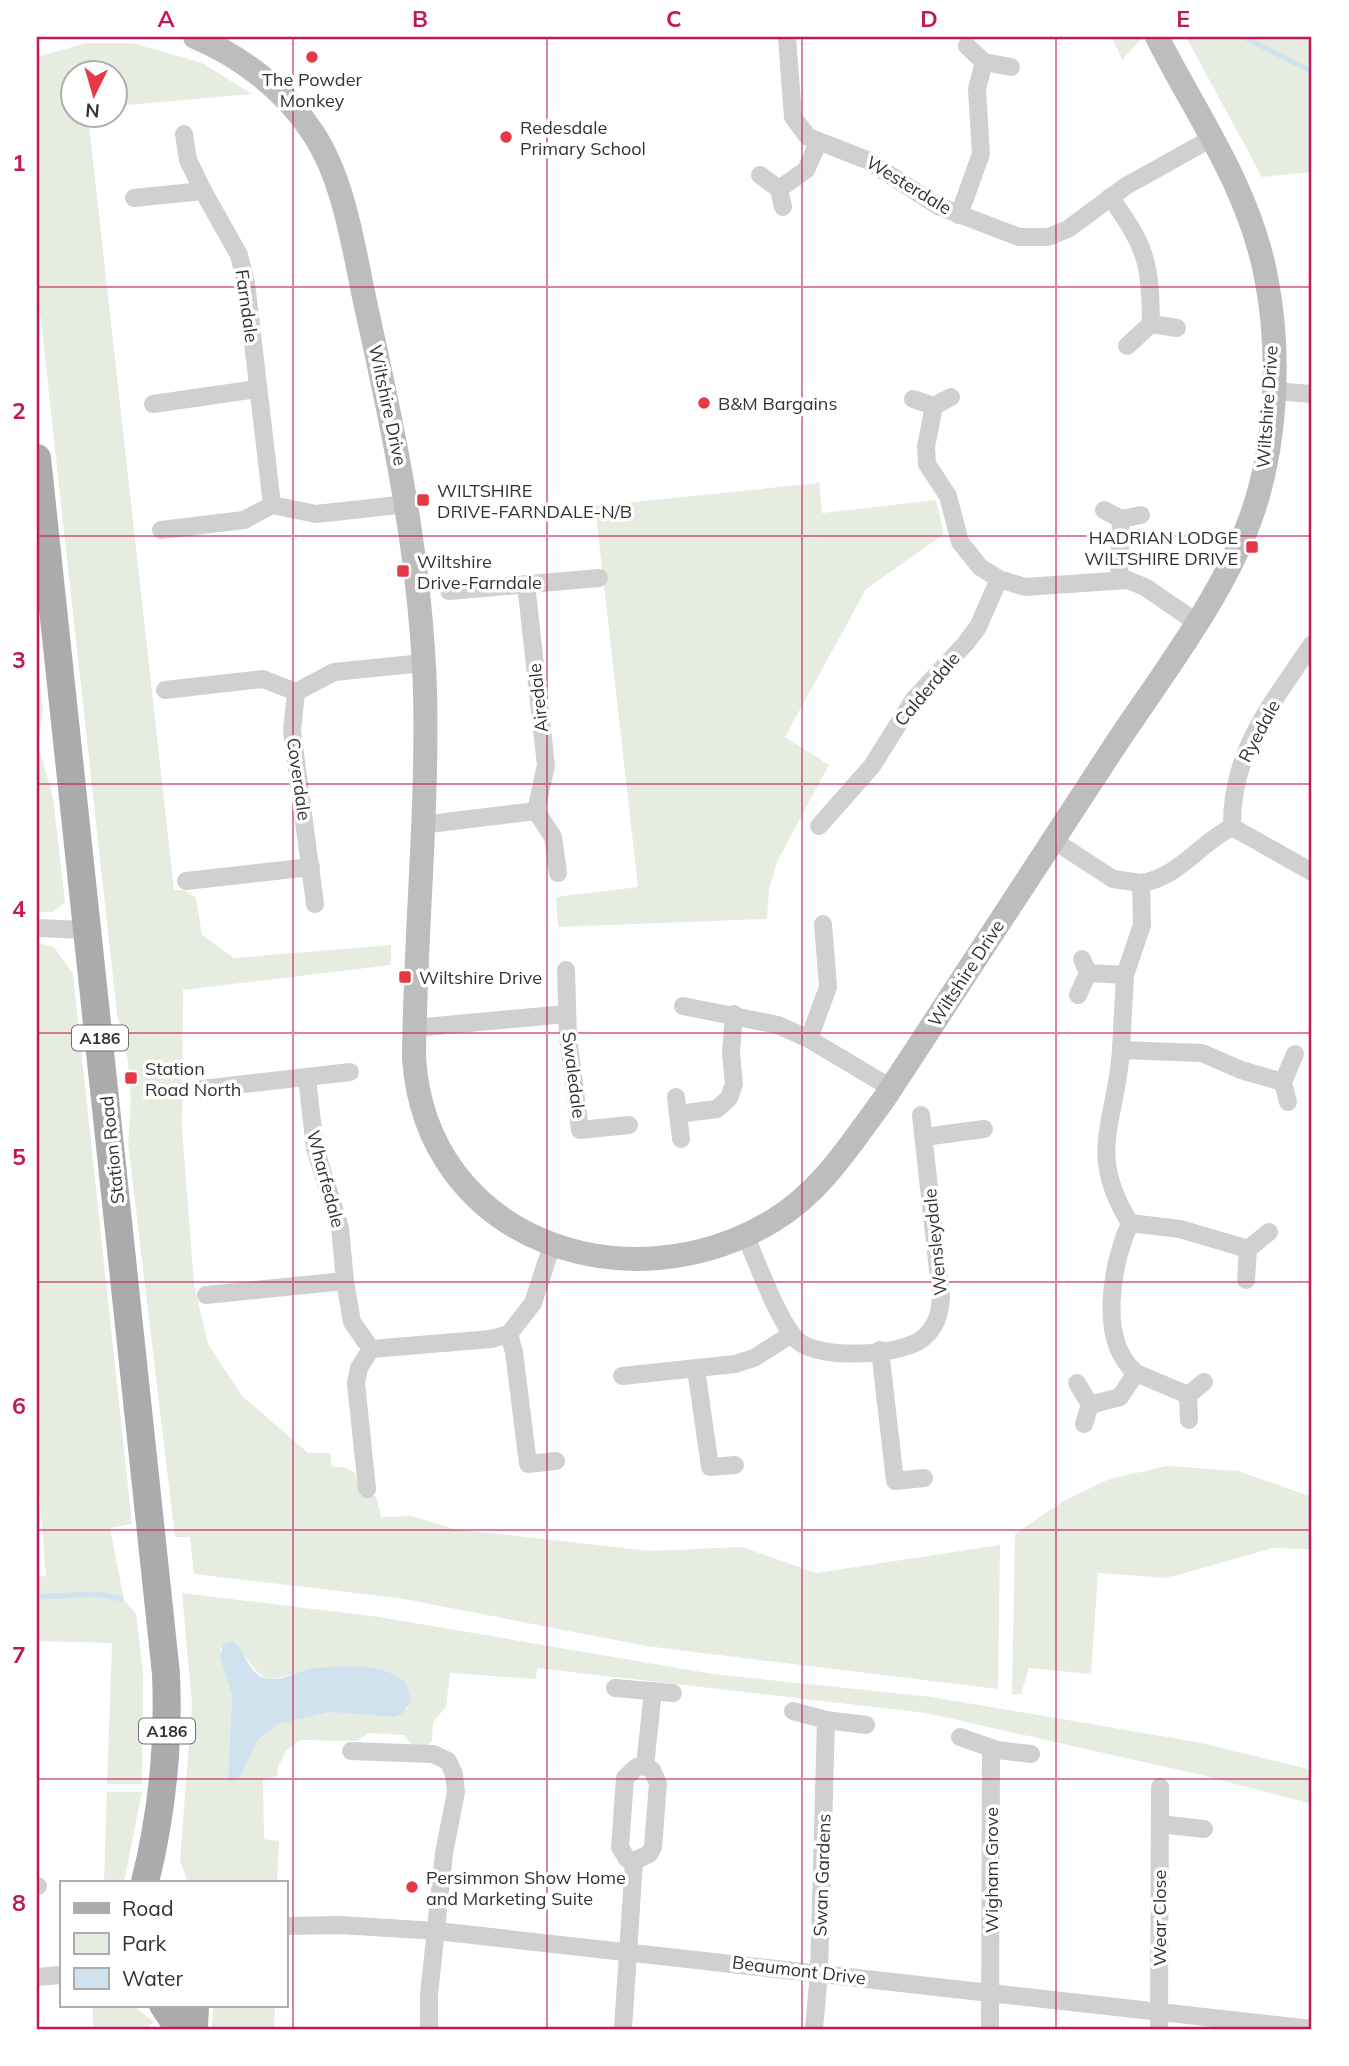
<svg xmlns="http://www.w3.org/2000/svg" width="1349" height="2066" font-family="Mulish,sans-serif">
	<rect width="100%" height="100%" fill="#fff"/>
	<!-- green -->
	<g fill="#e6ecdf" fill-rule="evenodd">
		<polygon points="1112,37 1143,37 1122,60"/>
		<polygon points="1186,37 1312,37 1312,172 1262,177"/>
		<path d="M86 43H133L202 63 252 94 116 106V74H74V116H88L174 890H184L196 898 202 935 234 958 391 945V965L183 990 182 1129 194 1284 208 1344 242 1396 308 1453H330L332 1467H345L355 1473 360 1496H376L381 1517 412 1516 454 1529 650 1551 742 1547 816 1573 1000 1545 998 1689 646 1646 399 1598 194 1574 190 1537H175L128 1143C133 1094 131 1061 117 1014L37 285V57Z"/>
		<polygon points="819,483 822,513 936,500 944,534 866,589 785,737 829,765 778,860 769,888 767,919 558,927 556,897 638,887 595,506"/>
		<polygon points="37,653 43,710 38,745 53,797 65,902 53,912 37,912"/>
		<polygon points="37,943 54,947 73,974 132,1524 110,1528 124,1600 136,1614 143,1671 142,1784 107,1784 112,1643 37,1641 37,1577 46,1576 37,1466"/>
		<polygon points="1167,1466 1238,1471 1312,1497 1312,1549 1273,1548 1167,1578 1098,1573 1091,1674 1029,1668 1021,1694 1012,1695 1015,1534 1062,1502 1109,1479"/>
		<path d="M182 1593 379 1617 713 1674 932 1697 1202 1743 1312 1770V1804L1197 1774 926 1713 537 1668 536 1679 450 1673 446 1707 433 1722 432 1741 427 1746 412 1745 404 1735 370 1733 356 1741 300 1740 286 1751 277 1769 278 1776 263 1779 264 1839 279 1841 277 1882H188L180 1861 192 1704ZM228 1641C247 1651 250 1673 271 1680L307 1670 386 1671 408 1708 393 1717 329 1712 279 1724 258 1740 239 1778H228L232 1695 220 1650Z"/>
		<polygon points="107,1792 142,1792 124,1882 104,1882"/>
		<polygon points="93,2005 132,2005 154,2022 145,2029 93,2029"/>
		<polygon points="213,2005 275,2005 274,2029 212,2029"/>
	</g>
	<!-- water -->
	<path fill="#cfe2ee" d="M228 1641 234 1642C244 1651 248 1669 260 1676 276 1685 291 1673 307 1670 335 1665 385 1662 406 1683L411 1701 402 1714 393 1717 329 1712 279 1724 258 1740 239 1778 231 1782 228 1778 232 1695 220 1656 223 1645Z"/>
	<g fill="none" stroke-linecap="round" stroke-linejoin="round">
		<!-- stream -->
		<g stroke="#cfe2ee" stroke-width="5">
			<polyline points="1244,37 1312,72"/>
			<polyline points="37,1597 97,1594 121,1599"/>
		</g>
		<!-- street -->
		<g stroke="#d0d0d0" stroke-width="18">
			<polyline points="787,37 793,117 808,137 867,160 938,206 1019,237 1048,237 1068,229 1126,186 1214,137"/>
			<polyline points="967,46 984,62 1011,67"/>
			<polyline points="184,134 188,160 203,191"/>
			<polyline points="760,175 779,189 783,207"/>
			<polyline points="779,189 806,170 818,143"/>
			<path d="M1110 197C1147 248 1150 262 1151 324"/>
			<polyline points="134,198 203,191 239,255 246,283 272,505"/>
			<polyline points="959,215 981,154 977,89 984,62"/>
			<polyline points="1127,346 1151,324 1177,328"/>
			<polyline points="1272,391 1312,394"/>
			<polyline points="913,399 934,406 951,397"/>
			<polyline points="153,404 257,389"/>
			<polyline points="934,406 926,447 927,464 948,496 960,542 980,567 999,579 1025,587 1128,580 1145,587 1196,622"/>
			<polyline points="1104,510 1121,519 1141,515"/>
			<polyline points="161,530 244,520 272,505 316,514 407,504"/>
			<polyline points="1119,579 1121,519"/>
			<polyline points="526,584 546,765 536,811 553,837 558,873"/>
			<polyline points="449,591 599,578"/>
			<path d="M1312 644C1272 704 1231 751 1232 827L1312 872"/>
			<polyline points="165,690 263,679 296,692 334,672 423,663"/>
			<polyline points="296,692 292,731 315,904"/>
			<polyline points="421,825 536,811"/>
			<polyline points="819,826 872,766 914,699 966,643 978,627 999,579"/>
			<polyline points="1053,840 1113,879 1141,883 1142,925 1125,975 1121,1050"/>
			<polyline points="186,881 311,867"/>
			<path d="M1141 883C1178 878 1200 843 1232 827"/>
			<polyline points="37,928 86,930"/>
			<polyline points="566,970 568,1037 580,1130 629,1125"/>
			<polyline points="1088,973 1125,975"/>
			<polyline points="1078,995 1088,973 1082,959"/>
			<polyline points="683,1006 778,1025 809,1039 891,1088"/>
			<polyline points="414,1028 566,1014"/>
			<polyline points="809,1039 828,987 823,924"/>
			<polyline points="307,1078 315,1148 340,1228 345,1281"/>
			<polyline points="202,1089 350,1072"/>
			<polyline points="676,1097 681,1139"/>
			<polyline points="1288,1102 1283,1082 1295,1054"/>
			<polyline points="678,1114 717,1109 729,1098 734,1084 731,1053 734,1014"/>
			<polyline points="924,1137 984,1129"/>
			<path d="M1130 1223C1086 1152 1116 1124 1121 1050L1202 1053 1241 1070 1283 1082"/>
			<path d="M1130 1223C1112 1265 1097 1340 1136 1373"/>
			<polyline points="1130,1223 1180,1229 1248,1249"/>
			<path d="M745 1235C757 1261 779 1324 798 1341 820 1360 899 1356 922 1339 936 1328 940 1314 941 1297L921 1115"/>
			<polyline points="552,1245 533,1303 509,1334 514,1352 528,1464 556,1461"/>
			<polyline points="1246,1280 1248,1249 1269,1232"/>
			<polyline points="206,1295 345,1281 352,1322 371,1349 359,1368 356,1383 367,1489"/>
			<polyline points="371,1349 491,1339 509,1334"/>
			<polyline points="880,1350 895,1481 924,1478"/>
			<polyline points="696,1369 710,1467 735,1465"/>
			<polyline points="622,1376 735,1364 754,1358 792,1334"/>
			<polyline points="1077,1383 1090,1405 1084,1424"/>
			<polyline points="1090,1405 1120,1397 1136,1373 1188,1395"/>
			<polyline points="1189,1420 1188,1395 1204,1382"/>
			<polyline points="615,1688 673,1693"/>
			<polyline points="793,1711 826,1720 866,1725"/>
			<polyline points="960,1737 997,1750 1031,1754"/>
			<polyline points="351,1751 433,1754 448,1761 454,1774 456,1792 444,1853 429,1995 429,2029"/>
			<polygon points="645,1766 652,1770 658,1783 653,1847 649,1854 634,1861 627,1859 620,1847 625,1778 637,1767"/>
			<polyline points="645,1766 653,1691"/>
			<polyline points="1160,1824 1204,1829"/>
			<polyline points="37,1886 38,1886"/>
			<polyline points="285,1926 340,1925 437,1931 1312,2029"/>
			<polyline points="37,1977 61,1975"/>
			<polyline points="623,2029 634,1861"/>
			<polyline points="814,2029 819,1973 826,1720"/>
			<polyline points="990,2029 991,1749"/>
			<polyline points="1159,2029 1160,1787"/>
		</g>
		<!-- secondary -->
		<path stroke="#bdbdbd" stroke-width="24" d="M195 37C242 57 285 90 313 133 346 183 354 253 367 311 395 436 421 562 425 690 428 813 415 936 414 1058 426 1241 629 1309 774 1220 822 1191 851 1143 884 1099 960 981 1037 864 1114 747 1161 676 1221 599 1250 520 1277 447 1281 353 1266 277 1249 187 1197 116 1157 37"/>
		<!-- primary -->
		<g stroke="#ababab" stroke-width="28">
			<path d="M37 458 166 1674C169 1745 162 1814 145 1882"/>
			<polyline points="163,2005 179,2029"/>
			<polyline points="194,2029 195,2005"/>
		</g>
	</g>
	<!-- grid -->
	<path fill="none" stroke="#c2185b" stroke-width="2" stroke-opacity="0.55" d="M293 37V2029M547 37V2029M802 37V2029M1056 37V2029M37 287H1312M37 536H1312M37 784H1312M37 1033H1312M37 1282H1312M37 1530H1312M37 1779H1312"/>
	<!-- markers -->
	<g fill="#e63946" stroke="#fff" stroke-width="2.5">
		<circle cx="312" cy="57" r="7"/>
		<circle cx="506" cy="137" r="7"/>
		<circle cx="704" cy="403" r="7"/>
		<rect x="416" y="493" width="14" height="14" rx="3.5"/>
		<rect x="1245" y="540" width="14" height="14" rx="3.5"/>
		<rect x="396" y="564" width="14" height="14" rx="3.5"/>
		<rect x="398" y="970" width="14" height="14" rx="3.5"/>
		<rect x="124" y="1071" width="14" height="14" rx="3.5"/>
		<circle cx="412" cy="1887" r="7"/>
	</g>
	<g text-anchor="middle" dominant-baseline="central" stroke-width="7" stroke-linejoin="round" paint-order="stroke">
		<!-- shield labels -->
		<g fill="#fff" stroke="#707070" stroke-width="2">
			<rect x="72" y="1025.5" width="56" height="25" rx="5"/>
			<rect x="139" y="1718.5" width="56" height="25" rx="5"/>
		</g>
		<g font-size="16" font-weight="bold" fill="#333">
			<text x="100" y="1038">A186</text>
			<text x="167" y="1731">A186</text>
		</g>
		<!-- poi labels -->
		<g font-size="18" fill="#333" stroke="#fff" text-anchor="start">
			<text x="312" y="79" text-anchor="middle">The Powder<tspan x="312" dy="21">Monkey</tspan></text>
			<text x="520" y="127">Redesdale<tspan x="520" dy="21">Primary School</tspan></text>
			<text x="718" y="403">B&amp;M Bargains</text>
			<text x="437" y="490">WILTSHIRE<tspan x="437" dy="21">DRIVE-FARNDALE-N/B</tspan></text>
			<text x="1238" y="537" text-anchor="end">HADRIAN LODGE<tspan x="1238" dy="21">WILTSHIRE DRIVE</tspan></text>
			<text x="417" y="561">Wiltshire<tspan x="417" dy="21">Drive-Farndale</tspan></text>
			<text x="419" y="977">Wiltshire Drive</text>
			<text x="145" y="1068">Station<tspan x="145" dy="21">Road North</tspan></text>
			<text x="426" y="1877">Persimmon Show Home<tspan x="426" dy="21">and Marketing Suite</tspan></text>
		</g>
		<!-- street labels -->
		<g font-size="18" fill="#333" stroke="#fff">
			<text transform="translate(909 185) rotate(31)">Westerdale</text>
			<text transform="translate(247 306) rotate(82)">Farndale</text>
			<text transform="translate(388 405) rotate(78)">Wiltshire Drive</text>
			<text transform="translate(1267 407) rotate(-86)">Wiltshire Drive</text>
			<text transform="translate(927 689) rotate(-50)">Calderdale</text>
			<text transform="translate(538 698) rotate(-96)">Airedale</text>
			<text transform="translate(1259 731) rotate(-62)">Ryedale</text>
			<text transform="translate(299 779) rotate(82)">Coverdale</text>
			<text transform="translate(966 973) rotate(-57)">Wiltshire Drive</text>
			<text transform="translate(574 1075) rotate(83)">Swaledale</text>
			<text transform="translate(112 1150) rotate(-96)">Station Road</text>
			<text transform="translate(326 1179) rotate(75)">Wharfedale</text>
			<text transform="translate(935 1242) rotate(-96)">Wensleydale</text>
			<text transform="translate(991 1870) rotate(-90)">Wigham Grove</text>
			<text transform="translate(822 1875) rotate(-88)">Swan Gardens</text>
			<text transform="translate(1159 1918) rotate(-90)">Wear Close</text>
			<text transform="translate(799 1970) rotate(7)">Beaumont Drive</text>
		</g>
	</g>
	<!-- border -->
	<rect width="1349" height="2066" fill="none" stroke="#ffffff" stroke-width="77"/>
	<!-- legend -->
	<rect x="60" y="1881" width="228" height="126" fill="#ffffff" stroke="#adadad" stroke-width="2"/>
	<rect x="74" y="1903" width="35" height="10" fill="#ababab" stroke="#adadad" stroke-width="2"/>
	<text x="122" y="1916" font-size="21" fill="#333333">Road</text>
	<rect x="74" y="1933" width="35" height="21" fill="#e6ecdf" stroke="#adadad" stroke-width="2"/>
	<text x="122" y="1951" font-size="21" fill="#333333">Park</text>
	<rect x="74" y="1968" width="35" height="21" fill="#cfe2ee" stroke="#adadad" stroke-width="2"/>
	<text x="122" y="1986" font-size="21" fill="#333333">Water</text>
	<!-- north arrow -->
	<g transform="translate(94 94) rotate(185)"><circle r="33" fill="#ffffff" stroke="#adadad" stroke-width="2"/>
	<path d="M0-5L12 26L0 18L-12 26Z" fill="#e63946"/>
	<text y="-10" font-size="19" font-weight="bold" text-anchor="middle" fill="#333333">N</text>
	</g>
	<rect x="38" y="38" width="1272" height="1990" fill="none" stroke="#c2185b" stroke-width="2.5"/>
	<g font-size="23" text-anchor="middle" font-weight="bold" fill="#c2185b">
		<text x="166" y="27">A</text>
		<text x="420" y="27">B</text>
		<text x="674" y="27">C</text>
		<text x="929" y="27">D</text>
		<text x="1183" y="27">E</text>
		<text x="19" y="171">1</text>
		<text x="19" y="419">2</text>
		<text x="19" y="668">3</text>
		<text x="19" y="917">4</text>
		<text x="19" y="1165">5</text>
		<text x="19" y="1414">6</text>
		<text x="19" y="1663">7</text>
		<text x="19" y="1911">8</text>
	</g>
</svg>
